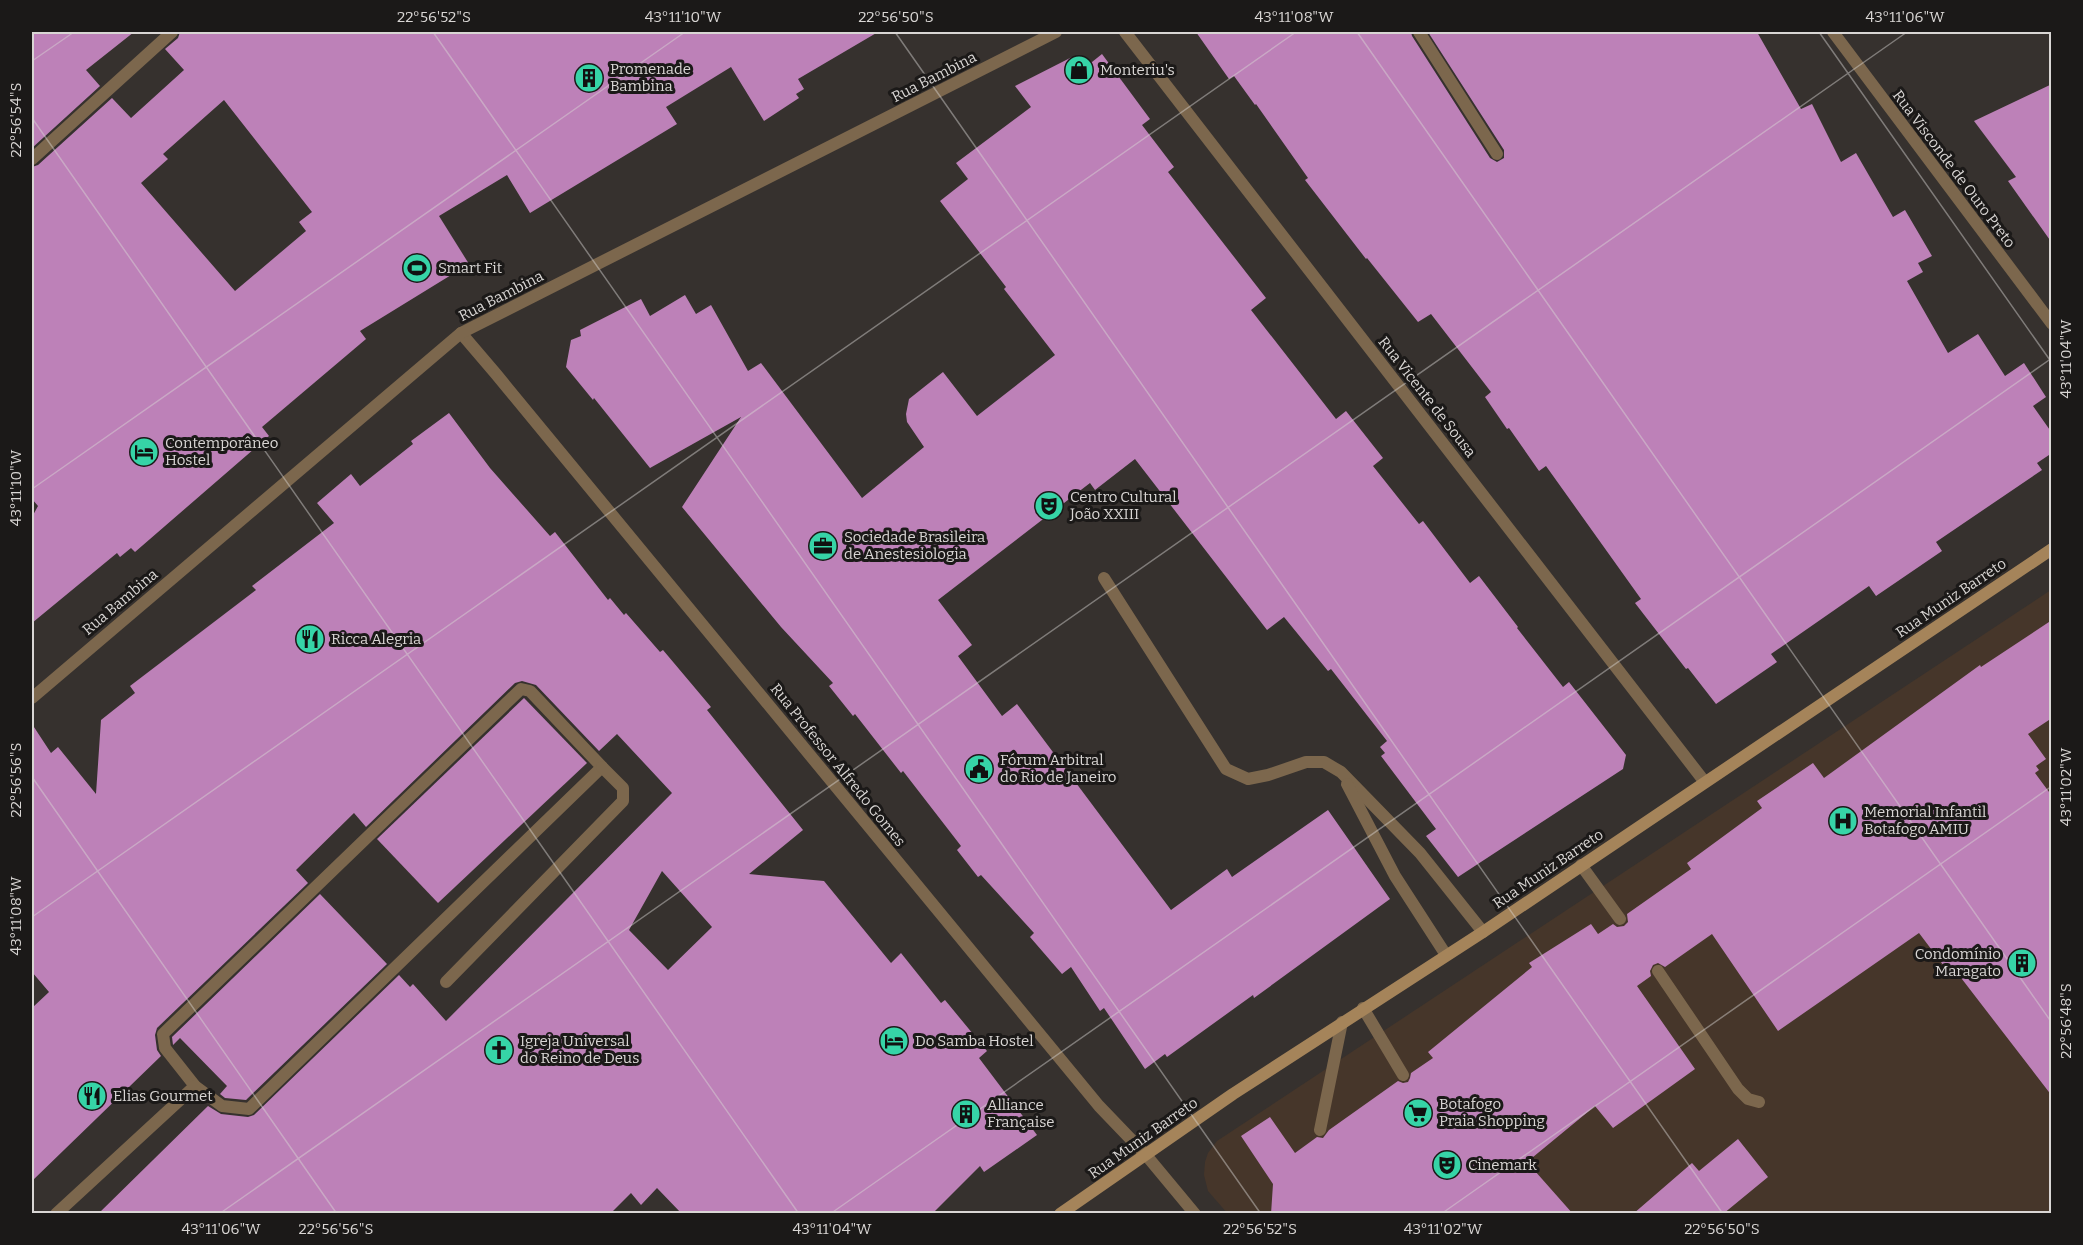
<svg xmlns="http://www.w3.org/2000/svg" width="2083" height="1245" font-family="Bitter,serif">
	<rect width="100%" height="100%" fill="#36312e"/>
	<!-- commercial -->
	<polygon fill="#46362a" points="2051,590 2051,1213 1228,1214 1208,1191 1204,1175 1205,1162 1208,1153 1217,1141"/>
	<!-- building -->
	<g fill="#bd81b8" fill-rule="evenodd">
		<polygon points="32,32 134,32 86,70 100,86 32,148"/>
		<path d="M180 32H878L798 79 804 89 796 94 799 98 764 121 731 67 666 107 677 124 530 213 507 175 439 216 469 264 360 331 366 339 262 427 269 436 135 552 131 548 120 557 117 553 32 623V517L38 506 32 499V167L38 165 112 98 131 118 184 70 165 49 178 38ZM224 100 312 212 299 222 306 231 235 291 141 183 168 159 163 154Z"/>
		<polygon points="1196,32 1411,32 1412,36 1490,158 1497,162 1504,158 1504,150 1428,32 1757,32 1801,109 1812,104 1841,162 1856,153 1893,217 1905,210 1932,256 1918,263 1923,272 1907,281 1948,353 1978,334 2005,376 2024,363 2046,397 2033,406 2052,433 2052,453 2037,463 2042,470 1936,542 1942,551 1876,596 1869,586 1771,654 1777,662 1716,704 1688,668 1686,669 1635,603 1641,599 1546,466 1539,471 1509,428 1507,429 1485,397 1491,392 1431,314 1418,322 1367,258 1366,259 1305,180 1308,178 1256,104 1255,105 1234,76 1229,79"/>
		<polygon points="1102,54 1150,119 1142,125 1174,167 1168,172 1266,298 1251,310 1336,419 1346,411 1383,458 1373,466 1419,524 1423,521 1470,583 1479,576 1518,627 1517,628 1563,687 1569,682 1626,755 1623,769 1458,877 1426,836 1436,829 1381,756 1385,753 1380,747 1387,741 1331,669 1328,671 1284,617 1267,630 1135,459 1095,490 1090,483 938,600 972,645 958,656 1002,716 1017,704 1171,910 1227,869 1232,877 1328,810 1390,899 1254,998 1253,995 1167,1057 1165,1054 1145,1069 1104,1008 1100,1011 1071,967 1062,974 1030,937 1034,933 981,875 978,877 957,850 961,846 903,771 901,773 855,714 853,716 829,686 833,683 781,627 682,507 741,417 650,468 594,398 593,400 566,367 571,340 581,336 580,330 641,299 650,316 685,295 696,314 711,305 748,371 761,363 862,498 924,447 907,422 906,414 909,399 943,372 977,416 1055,355 1004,289 1006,287 940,201 968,179 956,163 1031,107 1015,86 1072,57 1092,62"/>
		<polygon points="2052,84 2052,243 2008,181 2016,177 1974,121"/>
		<path d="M449 413 490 468 550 536 555 532 608 600 610 598 624 615 626 613 660 652 663 650 711 707 707 710 803 830 749 874 824 881 891 963 901 953 941 1003 945 1000 987 1051 979 1058 1037 1135 984 1172 980 1166 932 1214H682L657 1188 641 1205 631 1193 610 1214H98L208 1106 221 1114 248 1117 254 1115 399 975 410 987 413 984 446 1021 672 793 617 734 599 751 536 685 522 681 515 683 366 827 354 813 296 870 308 883 157 1028 155 1035 157 1050 161 1056 32 1181V1008L49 992 32 972V724L51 753 58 747 96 794 101 720 135 693 130 686 256 590 252 586 334 523 317 503 351 474 360 486 413 444 411 441ZM662 871 712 927 668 970 629 930Z"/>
		<polygon points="2052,620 2052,718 2028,734 2046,759 2036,766 2039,770 2035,773 2052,796 2052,1096 1955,970 1950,974 1919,933 1778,1031 1712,934 1665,967 1658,963 1653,965 1650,971 1651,976 1637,986 1695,1069 1613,1128 1595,1106 1527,1162 1573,1214 1271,1214 1273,1184 1241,1136 1270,1117 1295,1153 1317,1137 1323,1138 1329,1130 1398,1081 1403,1083 1408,1082 1410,1078 1411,1073 1433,1058 1428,1052 1532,967 1529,963 1591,924 1598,934 1613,924 1617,927 1624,926 1628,922 1627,914 1691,869 1687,863 1762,808 1757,801 1813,763 1824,778 1980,665 1981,667"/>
		<polygon points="524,698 587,763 438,903 377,839"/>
		<polygon points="320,894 387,964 246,1100 225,1098 220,1094 227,1086 180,1038 173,1045 172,1037"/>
		<polygon points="1738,1139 1768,1177 1723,1214 1633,1214 1692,1163 1699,1171"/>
	</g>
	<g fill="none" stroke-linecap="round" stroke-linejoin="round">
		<!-- service -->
		<g stroke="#7c674d" stroke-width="12">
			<polyline points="1104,578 1226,769 1248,779 1268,775 1306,762 1324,762 1341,772 1420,853 1483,932"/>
			<polygon points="521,689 530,691 602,767 249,1109 222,1106 195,1086 165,1048 163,1034"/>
			<polyline points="1347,784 1395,876 1446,955"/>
			<polyline points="1581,865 1620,919"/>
			<polyline points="1658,971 1738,1089 1748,1099 1759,1102"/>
			<polyline points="446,982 623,801 623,788 602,767"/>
			<polyline points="1363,1008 1403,1075"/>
			<polyline points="1320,1130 1342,1022"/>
			<polyline points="56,1214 195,1086"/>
		</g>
		<!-- minor -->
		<g stroke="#7c674d" stroke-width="12">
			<polyline points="1125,32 1704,781"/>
			<polyline points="1419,32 1497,154"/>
			<polyline points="1833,32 2052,324"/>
			<polyline points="32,159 172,32"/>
			<polyline points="461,333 496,374 1099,1106 1146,1155 1195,1214"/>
			<polyline points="32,698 461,333 1056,32"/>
		</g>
		<!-- secondary -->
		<polyline stroke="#a5845a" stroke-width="12" points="1060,1214 1233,1094 1483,932 2052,549"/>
	</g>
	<!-- ticks -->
	<path fill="none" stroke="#d9d6d4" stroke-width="1.5" stroke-opacity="0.45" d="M433 32 1261 1214M895 32 1723 1214M1357 32 2052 1023M1819 32 2052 363M32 61 74 32M32 118 799 1214M32 489 685 32M32 777 337 1214M32 917 1296 32M219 1214 1907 32M830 1214 2052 358M1441 1214 2052 786"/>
	<!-- icons -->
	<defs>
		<g id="shop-disc" transform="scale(1.5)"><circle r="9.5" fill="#36d4a7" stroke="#1b1918"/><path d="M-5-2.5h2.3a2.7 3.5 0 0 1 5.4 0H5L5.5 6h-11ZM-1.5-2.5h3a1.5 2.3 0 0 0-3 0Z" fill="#111"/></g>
		<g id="building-disc" transform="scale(1.5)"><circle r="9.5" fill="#36d4a7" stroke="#1b1918"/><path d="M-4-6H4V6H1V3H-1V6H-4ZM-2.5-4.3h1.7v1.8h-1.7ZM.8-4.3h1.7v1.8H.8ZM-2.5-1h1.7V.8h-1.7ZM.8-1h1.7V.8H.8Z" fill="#111"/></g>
		<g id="stadium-disc" transform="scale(1.5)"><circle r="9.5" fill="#36d4a7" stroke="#1b1918"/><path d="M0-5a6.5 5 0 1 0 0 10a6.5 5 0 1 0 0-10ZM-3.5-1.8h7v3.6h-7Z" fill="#111"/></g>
		<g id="hotel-disc" transform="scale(1.5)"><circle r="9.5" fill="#36d4a7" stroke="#1b1918"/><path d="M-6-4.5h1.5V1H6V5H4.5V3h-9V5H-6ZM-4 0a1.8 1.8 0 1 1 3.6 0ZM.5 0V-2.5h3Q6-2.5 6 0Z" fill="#111"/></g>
		<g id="theatre-disc" transform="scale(1.5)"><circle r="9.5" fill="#36d4a7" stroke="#1b1918"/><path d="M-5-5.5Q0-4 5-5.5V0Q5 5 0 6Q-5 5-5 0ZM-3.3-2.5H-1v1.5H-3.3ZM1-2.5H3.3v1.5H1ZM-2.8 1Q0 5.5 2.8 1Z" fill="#111"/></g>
		<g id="office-disc" transform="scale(1.5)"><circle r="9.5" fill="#36d4a7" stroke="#1b1918"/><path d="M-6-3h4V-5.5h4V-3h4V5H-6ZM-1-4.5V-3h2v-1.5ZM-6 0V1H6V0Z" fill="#111"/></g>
		<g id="restaurant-disc" transform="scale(1.5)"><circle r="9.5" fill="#36d4a7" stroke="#1b1918"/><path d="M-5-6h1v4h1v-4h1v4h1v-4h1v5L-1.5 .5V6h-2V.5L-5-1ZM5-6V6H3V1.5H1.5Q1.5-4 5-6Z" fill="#111"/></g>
		<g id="civic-disc" transform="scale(1.5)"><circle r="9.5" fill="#36d4a7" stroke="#1b1918"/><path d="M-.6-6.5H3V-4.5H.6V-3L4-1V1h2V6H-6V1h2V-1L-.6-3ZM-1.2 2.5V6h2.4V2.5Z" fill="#111"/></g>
		<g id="hospital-disc" transform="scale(1.5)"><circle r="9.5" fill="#36d4a7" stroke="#1b1918"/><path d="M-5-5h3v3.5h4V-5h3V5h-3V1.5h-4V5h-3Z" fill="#111"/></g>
		<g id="church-disc" transform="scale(1.5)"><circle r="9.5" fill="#36d4a7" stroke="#1b1918"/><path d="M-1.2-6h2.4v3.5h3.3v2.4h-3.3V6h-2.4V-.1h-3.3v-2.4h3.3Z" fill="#111"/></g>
		<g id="supermarket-disc" transform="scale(1.5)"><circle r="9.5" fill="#36d4a7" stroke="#1b1918"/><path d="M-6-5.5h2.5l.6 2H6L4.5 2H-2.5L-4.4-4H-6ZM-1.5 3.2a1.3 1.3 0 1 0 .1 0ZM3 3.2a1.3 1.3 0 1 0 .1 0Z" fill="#111"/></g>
	</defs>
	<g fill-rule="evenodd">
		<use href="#shop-disc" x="1079" y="70"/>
		<use href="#building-disc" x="589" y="78"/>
		<use href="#stadium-disc" x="417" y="268"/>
		<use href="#hotel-disc" x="144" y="452"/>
		<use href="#theatre-disc" x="1049" y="506"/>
		<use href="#office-disc" x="823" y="546"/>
		<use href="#restaurant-disc" x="310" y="639"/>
		<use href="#civic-disc" x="979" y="769"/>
		<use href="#hospital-disc" x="1843" y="821"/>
		<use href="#building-disc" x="2022" y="963"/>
		<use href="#hotel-disc" x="894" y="1041"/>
		<use href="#church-disc" x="499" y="1050"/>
		<use href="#restaurant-disc" x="92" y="1096"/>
		<use href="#supermarket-disc" x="1418" y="1113"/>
		<use href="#building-disc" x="966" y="1114"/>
		<use href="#theatre-disc" x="1447" y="1165"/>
	</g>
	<g text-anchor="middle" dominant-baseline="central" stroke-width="6" stroke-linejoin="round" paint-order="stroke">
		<!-- poi labels -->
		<g font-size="15" fill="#d9d6d4" stroke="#1b1918" text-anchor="start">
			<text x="610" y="69">Promenade<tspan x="610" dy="17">Bambina</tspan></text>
			<text x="1100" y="70">Monteriu's</text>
			<text x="438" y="268">Smart Fit</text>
			<text x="165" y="443">Contemporâneo<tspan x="165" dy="17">Hostel</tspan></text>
			<text x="1070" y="497">Centro Cultural<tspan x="1070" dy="17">João XXIII</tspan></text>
			<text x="844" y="537">Sociedade Brasileira<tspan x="844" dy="17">de Anestesiologia</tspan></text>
			<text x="331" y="639">Ricca Alegria</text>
			<text x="1000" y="760">Fórum Arbitral<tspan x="1000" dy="17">do Rio de Janeiro</tspan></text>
			<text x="1864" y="812">Memorial Infantil<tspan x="1864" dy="17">Botafogo AMIU</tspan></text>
			<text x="2001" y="954" text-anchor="end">Condomínio<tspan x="2001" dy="17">Maragato</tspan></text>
			<text x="520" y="1041">Igreja Universal<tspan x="520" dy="17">do Reino de Deus</tspan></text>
			<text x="915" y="1041">Do Samba Hostel</text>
			<text x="113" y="1096">Elias Gourmet</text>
			<text x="1439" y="1104">Botafogo<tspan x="1439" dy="17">Praia Shopping</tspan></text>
			<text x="987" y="1105">Alliance<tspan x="987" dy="17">Française</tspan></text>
			<text x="1468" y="1165">Cinemark</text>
		</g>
		<!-- street labels -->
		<g font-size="15" fill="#d9d6d4" stroke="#1b1918">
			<text transform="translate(934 77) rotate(-27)">Rua Bambina</text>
			<text transform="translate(1954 169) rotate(53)">Rua Visconde de Ouro Preto</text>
			<text transform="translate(501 296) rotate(-27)">Rua Bambina</text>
			<text transform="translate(1427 397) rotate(52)">Rua Vicente de Sousa</text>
			<text transform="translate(1951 598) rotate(-34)">Rua Muniz Barreto</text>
			<text transform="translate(120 602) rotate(-40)">Rua Bambina</text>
			<text transform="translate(838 765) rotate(51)">Rua Professor Alfredo Gomes</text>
			<text transform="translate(1548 869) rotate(-34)">Rua Muniz Barreto</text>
			<text transform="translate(1143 1138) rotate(-35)">Rua Muniz Barreto</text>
		</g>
	</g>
	<!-- border -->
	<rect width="2083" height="1245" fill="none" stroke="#1b1918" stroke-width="66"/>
	<rect x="33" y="33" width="2017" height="1179" fill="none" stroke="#d9d6d4" stroke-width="2"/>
	<g font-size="15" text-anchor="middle" fill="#d9d6d4">
		<text x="434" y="22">22°56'52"S</text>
		<text x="683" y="22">43°11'10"W</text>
		<text x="896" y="22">22°56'50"S</text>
		<text x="1294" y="22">43°11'08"W</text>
		<text x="1905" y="22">43°11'06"W</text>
		<text transform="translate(16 120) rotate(-90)" y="5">22°56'54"S</text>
		<text transform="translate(2066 359) rotate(-90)" y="5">43°11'04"W</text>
		<text transform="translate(16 488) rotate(-90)" y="5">43°11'10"W</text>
		<text transform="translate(16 780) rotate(-90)" y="5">22°56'56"S</text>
		<text transform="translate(2066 787) rotate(-90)" y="5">43°11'02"W</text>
		<text transform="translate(16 916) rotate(-90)" y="5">43°11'08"W</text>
		<text transform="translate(2066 1021) rotate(-90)" y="5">22°56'48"S</text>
		<text x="221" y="1234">43°11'06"W</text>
		<text x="336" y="1234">22°56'56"S</text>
		<text x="832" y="1234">43°11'04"W</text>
		<text x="1260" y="1234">22°56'52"S</text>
		<text x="1443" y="1234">43°11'02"W</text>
		<text x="1722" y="1234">22°56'50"S</text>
	</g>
</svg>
